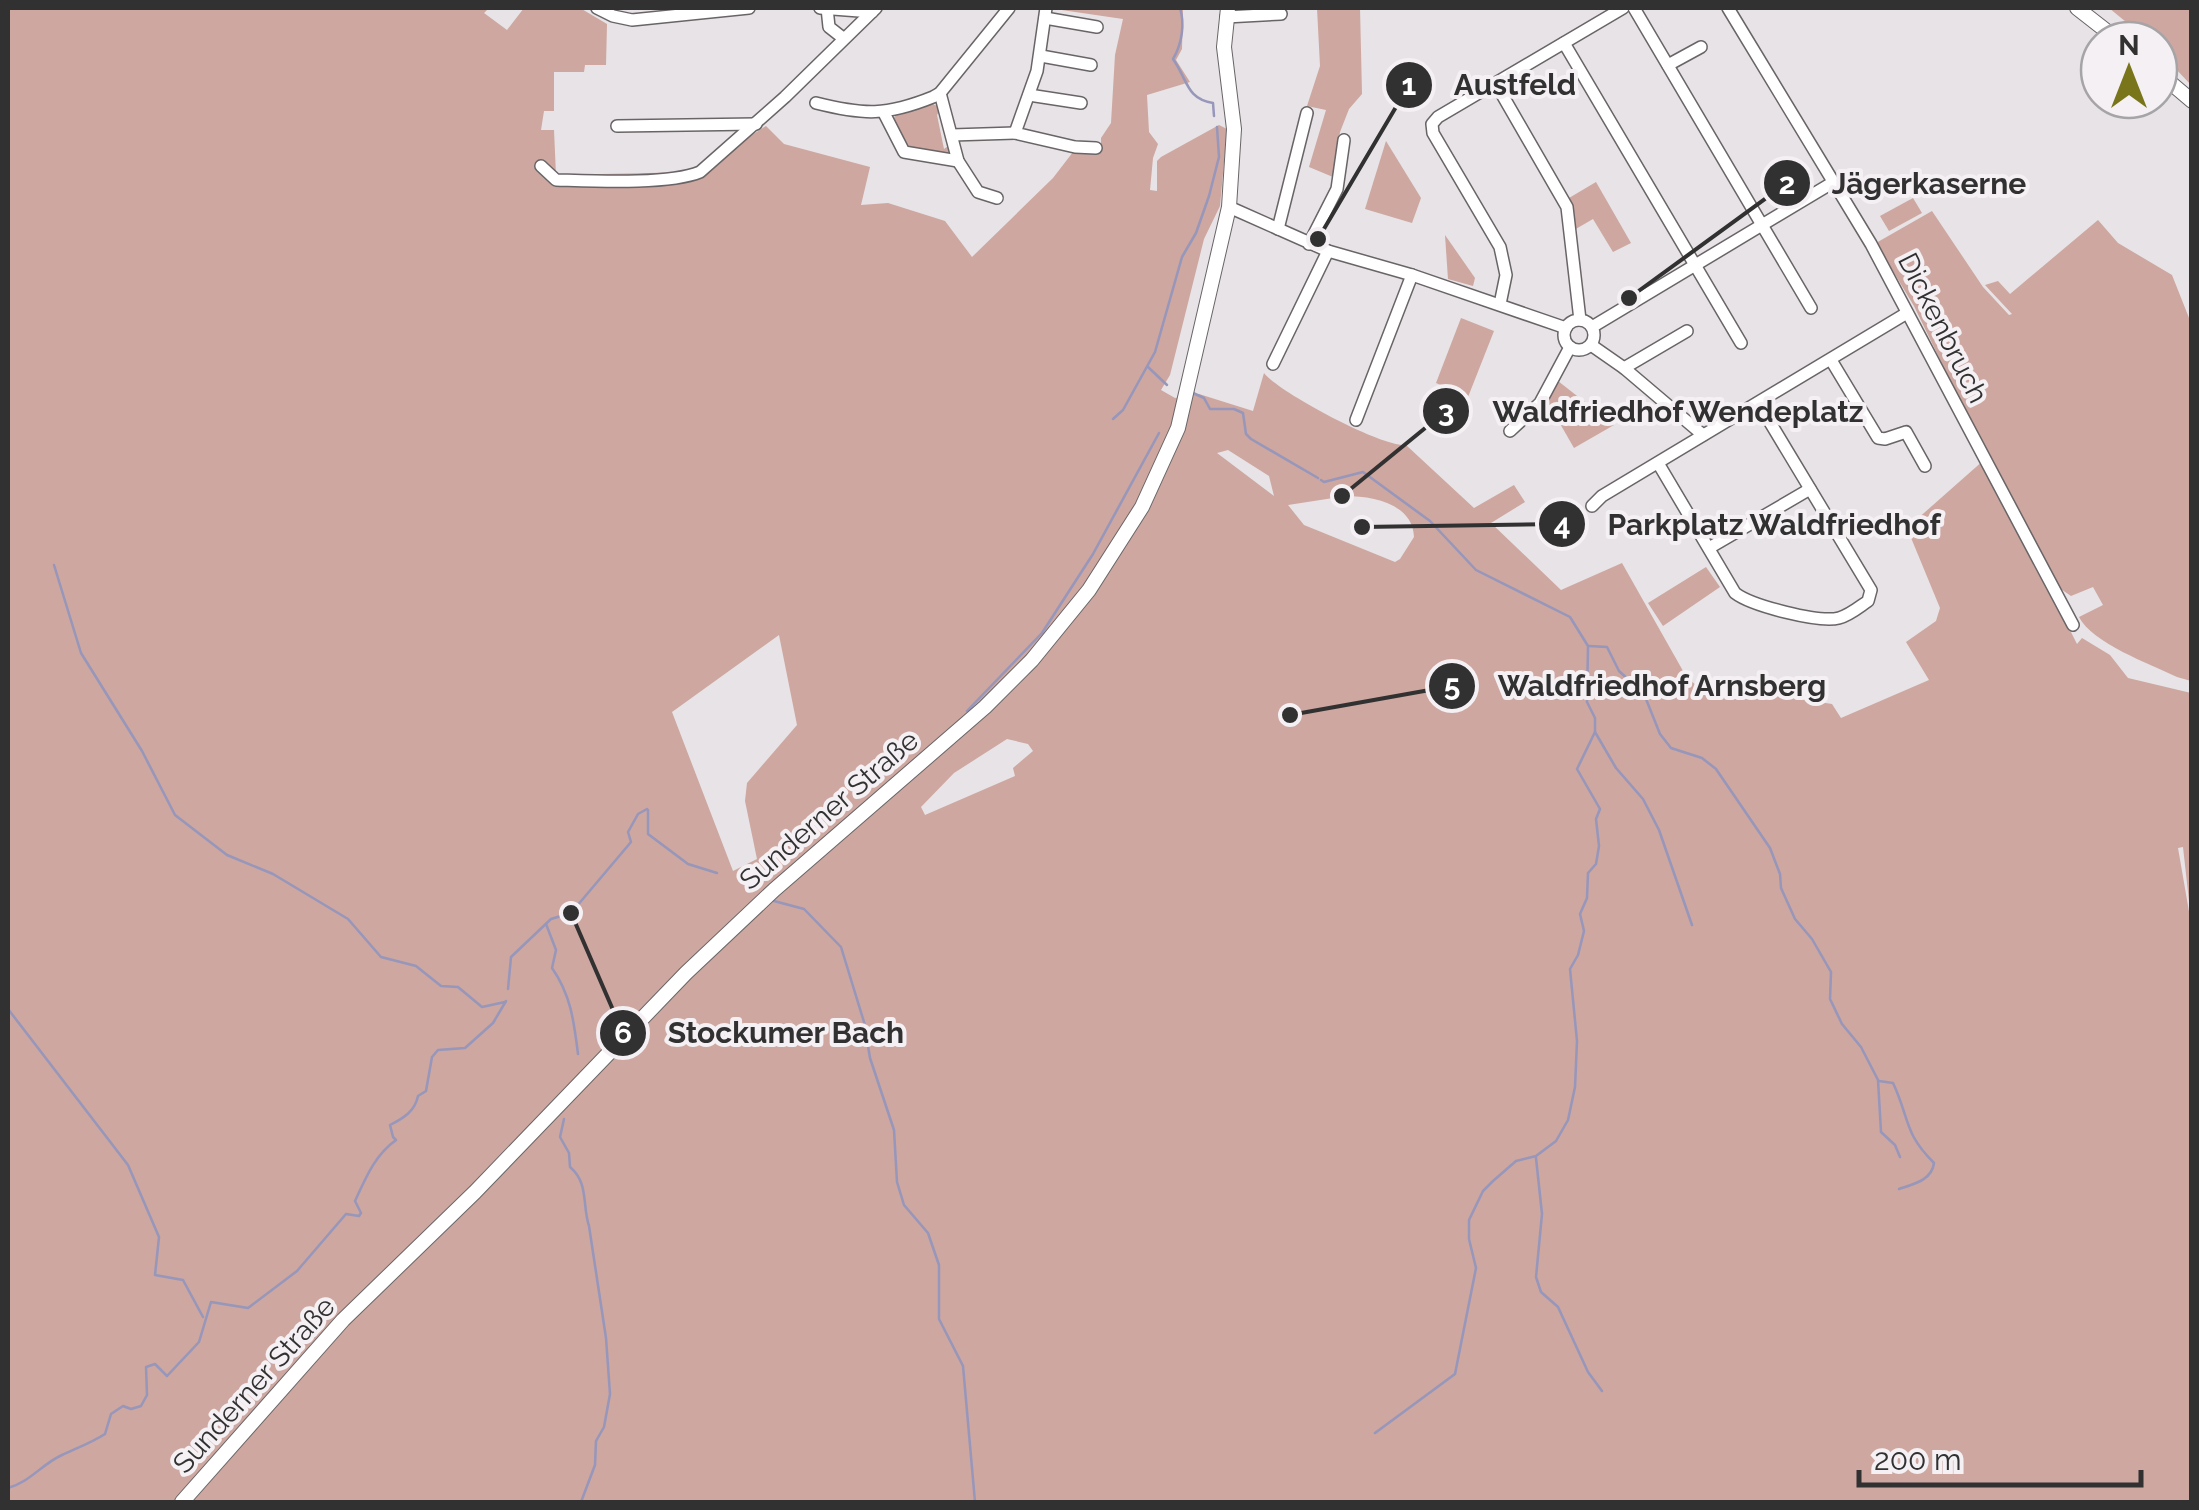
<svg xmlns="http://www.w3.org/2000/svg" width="2199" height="1510" font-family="Raleway,sans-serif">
	<rect width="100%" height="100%" fill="#e7e3e6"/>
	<!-- green -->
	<g fill="#cda7a0" fill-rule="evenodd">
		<path d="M8 8H489L484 13 507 30 524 8H580L607 24 606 65H585L584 72H554V111H544L541 130H554L556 175 694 172 766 126 784 144 870 167 861 205 888 203 945 221 972 257 1053 178 1073 152 1101 151V138L1111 123 1115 55 1123 19 1048 8H1183L1182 49 1176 60 1190 82 1147 95 1149 132 1158 144 1153 158 1150 190 1157 191V161L1161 157 1219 125 1227 129 1220 206 1204 239 1170 375 1161 390 1175 398 1199 394 1253 411 1264 373C1278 392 1383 448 1406 445L1474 508 1514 485 1525 502 1491 523 1561 590 1622 563 1687 678 1709 695 1735 689 1832 704 1841 718 1929 680 1906 642 1936 621 1940 608 1907 528 1984 460 2077 644 2082 638 2110 655 2128 678 2191 693V919L2183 847 2178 848 2192 929 2191 1502H8ZM1228 450 1269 476 1274 496 1217 453ZM1346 496C1373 496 1413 504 1414 537L1400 559 1395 562 1304 525 1288 505ZM779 635 797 725 747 783 745 801 757 859 733 871 672 712ZM1007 739 1028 744 1033 751 1013 768 1015 776 925 815 921 807 954 773Z"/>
		<polygon points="1317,8 1360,8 1362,94 1349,109 1340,132 1333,177 1309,167 1326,110 1307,106 1320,66"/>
		<polygon points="2109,8 2191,8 2191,85 2159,51 2159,40 2148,40"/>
		<polygon points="931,103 941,108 937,115 944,149 951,144 952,156 909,151 893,119 897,114"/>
		<polygon points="1386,141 1421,198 1412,223 1365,209"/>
		<polygon points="1596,182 1631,243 1613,252 1593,219 1574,230 1569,198"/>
		<polygon points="1913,198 1922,213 1889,231 1880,216"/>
		<path d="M1932 211 1983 287 2009 315 2012 314 1985 285 1998 281 2010 294 2098 220 2118 243 2172 275 2191 323V681L2177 677C2150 664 2092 643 2079 617L2103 605 2093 587 2071 596 2058 587 1962 405 1914 306 1876 243Z"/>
		<polygon points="1445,235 1475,278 1473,286 1448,279"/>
		<polygon points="1461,318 1494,331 1468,397 1436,383"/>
		<polygon points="1558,381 1614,425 1574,448 1547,401"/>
		<polygon points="1706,567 1720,587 1663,626 1648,603"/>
	</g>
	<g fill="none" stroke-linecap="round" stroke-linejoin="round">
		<!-- stream -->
		<g stroke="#9796bb" stroke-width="2.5">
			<path d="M1180 8C1185 24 1182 44 1173 59 1188 80 1186 99 1213 103L1214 116"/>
			<polyline points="1148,367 1167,385"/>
			<polyline points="1191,392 1204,398 1210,409 1234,409 1243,413 1246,434 1251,439 1318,478"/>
			<polyline points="1113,419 1123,410 1155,352 1182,257 1196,233 1209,196 1219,157 1217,127"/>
			<polyline points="1321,480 1324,482 1363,472 1430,521 1476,570 1570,617 1588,646 1587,702 1595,718 1595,732 1577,769 1600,809 1596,819 1599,846 1596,864 1588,873 1587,898 1580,914 1584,931 1578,955 1570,969 1577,1041 1575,1087 1568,1120 1556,1141 1536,1156 1516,1161 1493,1181 1483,1191 1469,1220 1469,1239 1476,1268 1455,1374 1375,1433"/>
			<polyline points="54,565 81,653 142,751 175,815 227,855 273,874 348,919 381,957 416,966 441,986 458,987 482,1007 505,1002"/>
			<polyline points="1589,646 1607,647 1619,671 1644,694 1660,734 1671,748 1702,758 1716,769 1770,848 1780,874 1781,888 1795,919 1812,939 1831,972 1830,999 1842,1024 1861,1047 1878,1080 1881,1132 1895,1145 1900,1157"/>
			<polyline points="967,711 1042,633 1093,554 1159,433"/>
			<polyline points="1595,732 1616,768 1643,799 1659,830 1692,925"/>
			<polyline points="648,810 648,834 688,864 717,873"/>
			<polyline points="774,901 804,909 841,947 864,1022 870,1058 894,1130 897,1182 904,1205 928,1233 939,1265 939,1319 963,1366 975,1502"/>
			<path d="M546 924 556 950 552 968C571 995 574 1022 578 1054"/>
			<polyline points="508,989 511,957 551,919 571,913 631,842 628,832 638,814 647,809"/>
			<polyline points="8,1009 128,1165 159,1237 155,1275 183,1280 203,1317"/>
			<path d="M1879 1081 1893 1083C1910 1119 1903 1132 1934 1163 1932 1180 1914 1184 1899 1189"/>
			<path d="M564 1119 560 1137 569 1153 570 1167C589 1183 582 1205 589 1226L606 1338 610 1394 604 1427 596 1441 595 1465 581 1502"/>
			<polyline points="1536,1158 1542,1214 1536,1277 1541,1292 1558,1307 1588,1372 1602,1391"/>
			<path d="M8 1488C30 1482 42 1464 62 1455 77 1448 91 1443 105 1434L111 1414 123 1406 131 1409 141 1406 147 1395 146 1367 155 1364 167 1376 199 1342 211 1302 248 1308 297 1271 346 1214 359 1216 361 1213 355 1201C366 1177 375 1155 396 1140L393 1137 390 1125C404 1118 415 1111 418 1096L426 1091 432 1057 438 1050 465 1048 493 1023 506 1001"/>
		</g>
		<!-- minor casing -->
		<g stroke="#696567" stroke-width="14">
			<g id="minor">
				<polyline points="597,8 613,16 632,20 749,8"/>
				<polyline points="820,8 872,12"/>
				<polyline points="827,8 829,27 843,38"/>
				<polyline points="1046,8 1037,71 1015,133 1075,147 1096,148"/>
				<polyline points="1634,8 1811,308"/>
				<polyline points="1728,8 1871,244 2073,625"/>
				<polyline points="1226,17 1281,14"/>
				<polyline points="1045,18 1097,27"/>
				<polyline points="1564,43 1741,343"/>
				<polyline points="1041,56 1091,65"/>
				<polyline points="1668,65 1701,47"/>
				<polyline points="1496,84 1567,207 1580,320"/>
				<polyline points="940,93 958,161 978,192 997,198"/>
				<polyline points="1029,95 1081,103"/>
				<path d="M816 103C864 115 886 116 933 97L940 93 1009 8"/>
				<polyline points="884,113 904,152 958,161"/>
				<polyline points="617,126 756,124"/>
				<polyline points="952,135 1015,133"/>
				<path d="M541 166 556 180C592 181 668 185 700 172L785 97 876 8"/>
				<polyline points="1229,207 1328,251 1412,275 1566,328"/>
				<polyline points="1278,229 1307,113"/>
				<polyline points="1309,244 1337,189 1344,140"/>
				<polyline points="1500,304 1506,275 1500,247 1433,133 1432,124 1438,117 1623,8"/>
				<circle cx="1579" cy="335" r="15"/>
				<polyline points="1592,327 1832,183"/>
				<polyline points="1591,345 1624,368 1703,435"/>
				<polyline points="1831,360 1878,438 1885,439 1906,432 1925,466"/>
				<polyline points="1273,364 1328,251"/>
				<polyline points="1624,368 1687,331"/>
				<polyline points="1356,420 1412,275"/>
				<polyline points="1510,431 1540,403 1570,347"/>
				<path d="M1658 463 1735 593C1752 606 1819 623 1839 618 1850 615 1859 607 1868 601L1871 590 1759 404"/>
				<polyline points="1592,506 1602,496 1907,313"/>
				<polyline points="1709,548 1810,489"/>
			</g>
		</g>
		<!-- major casing -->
		<g stroke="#696567" stroke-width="16">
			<g id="major">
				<polyline points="2077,8 2118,40"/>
				<polyline points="2159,73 2192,101"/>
				<polyline points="182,1502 343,1320 475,1192 686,973 774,890 985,707 1032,660 1089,590 1142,507 1178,428 1229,207 1234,129 1224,47 1228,8"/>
			</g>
		</g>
		<!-- minor -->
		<use href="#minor" stroke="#fff" stroke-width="11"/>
		<!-- major -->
		<use href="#major" stroke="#fff" stroke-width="14"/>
	</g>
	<g text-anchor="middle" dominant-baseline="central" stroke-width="8" stroke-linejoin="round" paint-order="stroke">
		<!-- street labels -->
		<g font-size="28" fill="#323132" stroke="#f4f0f3">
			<text transform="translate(1943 328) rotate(63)">Dickenbruch</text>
			<text transform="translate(829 810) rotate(-41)">Sunderner Straße</text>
			<text transform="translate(254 1385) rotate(-48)">Sunderner Straße</text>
		</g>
	</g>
	<!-- callouts -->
	<path fill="none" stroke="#323132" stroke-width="4" d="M1318 239L1409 85M1629 298L1787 183M1342 496L1446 411M1362 527L1562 524M1290 715L1452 686M571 913L623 1033"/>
	<g fill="#323132" stroke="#f4f0f3" stroke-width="4">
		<circle cx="1318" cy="239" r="10"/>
		<circle cx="1629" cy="298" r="10"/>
		<circle cx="1342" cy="496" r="10"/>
		<circle cx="1362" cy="527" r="10"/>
		<circle cx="1290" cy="715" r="10"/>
		<circle cx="571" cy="913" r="10"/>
		<circle cx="1409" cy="85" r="25"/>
		<circle cx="1787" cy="183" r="25"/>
		<circle cx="1446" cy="411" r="25"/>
		<circle cx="1562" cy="524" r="25"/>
		<circle cx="1452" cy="686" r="25"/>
		<circle cx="623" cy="1033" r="25"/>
	</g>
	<g font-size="30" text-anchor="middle" font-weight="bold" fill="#fff">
		<text x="1409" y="95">1</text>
		<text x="1787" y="194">2</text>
		<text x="1446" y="422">3</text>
		<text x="1562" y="535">4</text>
		<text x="1452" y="696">5</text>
		<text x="623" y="1043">6</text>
	</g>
	<g font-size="30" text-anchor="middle" font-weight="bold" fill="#323132" stroke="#f4f0f3" stroke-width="8" stroke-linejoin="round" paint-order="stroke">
		<text x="1515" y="95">Austfeld</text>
		<text x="1929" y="194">Jägerkaserne</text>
		<text x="1678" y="422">Waldfriedhof Wendeplatz</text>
		<text x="1774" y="535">Parkplatz Waldfriedhof</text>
		<text x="1662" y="696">Waldfriedhof Arnsberg</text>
		<text x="786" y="1043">Stockumer Bach</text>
	</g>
	<!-- border -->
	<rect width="2199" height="1510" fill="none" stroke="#323132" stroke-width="20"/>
	<!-- north arrow -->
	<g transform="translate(2129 70)"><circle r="48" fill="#f4f0f3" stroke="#a6a4a6" stroke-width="2.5"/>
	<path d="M0-8L18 38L0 25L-18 38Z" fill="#78751a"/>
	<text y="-15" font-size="28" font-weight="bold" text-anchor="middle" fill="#323132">N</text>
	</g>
	<!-- scale -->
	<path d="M1859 1470v15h282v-15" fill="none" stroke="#323132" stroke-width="5"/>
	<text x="1874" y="1470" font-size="30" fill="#323132" stroke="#f4f0f3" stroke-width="8" paint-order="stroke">200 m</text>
</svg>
